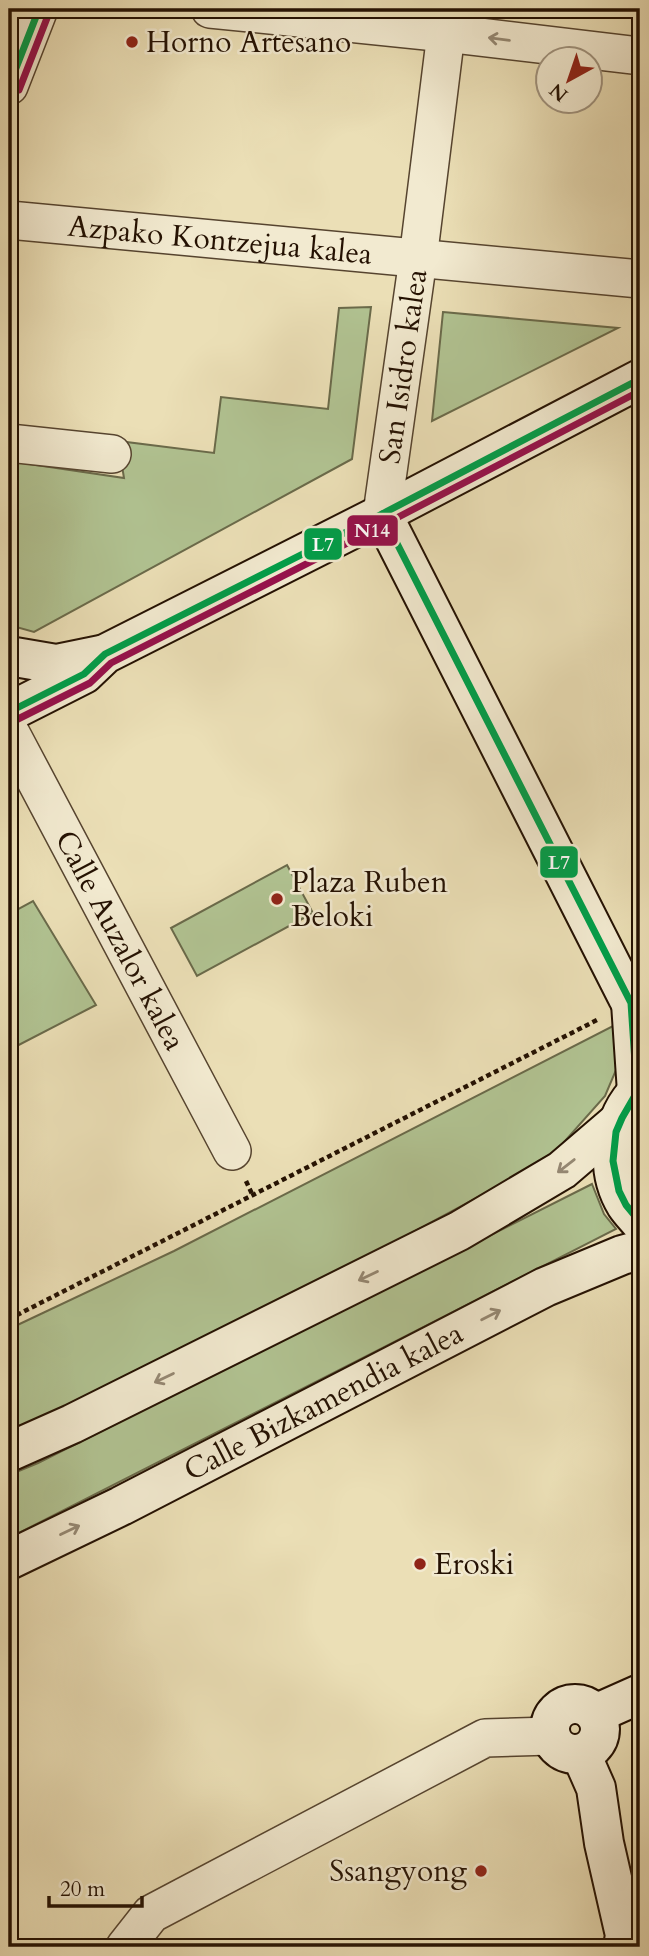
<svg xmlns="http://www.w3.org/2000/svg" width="649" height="1956" font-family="Cardo,serif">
	<rect width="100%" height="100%" fill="#ebdfb6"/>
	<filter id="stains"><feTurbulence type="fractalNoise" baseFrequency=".00286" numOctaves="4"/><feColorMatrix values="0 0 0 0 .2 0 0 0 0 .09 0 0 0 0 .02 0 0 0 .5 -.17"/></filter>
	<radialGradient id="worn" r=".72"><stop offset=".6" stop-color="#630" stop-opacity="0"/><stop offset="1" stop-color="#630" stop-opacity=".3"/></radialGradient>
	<!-- green -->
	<g fill="#b1c392" stroke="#6a6a4a" stroke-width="2">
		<polygon points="371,307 352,459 34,632 9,625 9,461 124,478 118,441 214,453 221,397 328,409 339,308"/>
		<polygon points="443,312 618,328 432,421"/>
		<polygon points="287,865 313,913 197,976 171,928"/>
		<polygon points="33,901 96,1005 9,1050 9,914"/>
		<polygon points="615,1025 622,1056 605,1096 549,1159 367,1257 9,1436 9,1329 174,1251"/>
		<polygon points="640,1126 640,1179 631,1161 638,1130"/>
		<polygon points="592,1184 604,1214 616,1229 9,1538 9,1475 38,1463"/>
	</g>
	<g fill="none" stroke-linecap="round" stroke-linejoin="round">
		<!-- street casing -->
		<g stroke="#56442f" stroke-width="40">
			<g id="street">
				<polyline points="210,9 446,33 640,56"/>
				<polyline points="9,86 39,9"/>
				<path id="s1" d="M9 220 640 279"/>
				<polyline points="9,443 112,454"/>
				<path id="s2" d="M382 514 418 259 449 9"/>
				<path id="s3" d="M9 730 232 1151"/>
				<polyline points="125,1947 151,1914 485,1738 551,1736"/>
			</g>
		</g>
		<!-- secondary casing -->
		<g stroke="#241102" stroke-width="42">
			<g id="secondary">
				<polyline points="382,514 627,996 631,1003 640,1011"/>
				<polyline points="9,656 56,664 100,655"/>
				<polyline points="9,712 84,674 105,654 382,514 640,379"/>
				<polyline points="631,1003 637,1092"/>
				<path d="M640 1089C610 1118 604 1169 626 1205 630 1211 636 1217 640 1222"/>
				<polyline points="9,1452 72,1424 459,1231 562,1170 618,1122"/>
				<path id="s4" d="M9 1560 121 1506 545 1287 622 1255 640 1250"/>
				<circle cx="575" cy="1729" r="25"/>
				<polyline points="595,1714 640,1694"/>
				<polyline points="581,1754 596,1788 604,1843 625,1935 623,1947"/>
			</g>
		</g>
		<!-- path -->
		<g stroke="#241102" stroke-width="4.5" stroke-dasharray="5 3.5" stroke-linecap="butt">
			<polyline points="246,1181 253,1196"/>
			<polyline points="9,1319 599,1019"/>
		</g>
		<!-- street -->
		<use href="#street" stroke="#f2ead0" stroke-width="37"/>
		<!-- secondary -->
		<use href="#secondary" stroke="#f2ead0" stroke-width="38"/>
		<!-- bus-1 casing -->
		<g stroke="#f2ead0" stroke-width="12">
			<g id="bus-1">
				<polyline points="9,86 39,9"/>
				<polyline points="382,514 631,1003 637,1092 622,1118 616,1132 613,1161 619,1191 626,1205 640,1222"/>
				<polyline points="9,712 84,674 105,654 382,514 640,379"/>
			</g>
		</g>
		<!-- bus-2 casing -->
		<g stroke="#f2ead0" stroke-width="12">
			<g id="bus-2">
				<polyline points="19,90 49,13"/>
				<polyline points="14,721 90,683 111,663 387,523 640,391"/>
			</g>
		</g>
		<!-- bus-1 -->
		<use href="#bus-1" stroke="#009e49" stroke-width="7"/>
		<!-- bus-2 -->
		<use href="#bus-2" stroke="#96104b" stroke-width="7"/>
	</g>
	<!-- one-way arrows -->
	<defs><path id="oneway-shaft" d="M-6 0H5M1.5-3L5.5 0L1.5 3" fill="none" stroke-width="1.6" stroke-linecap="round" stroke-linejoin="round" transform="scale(1.75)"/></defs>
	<g stroke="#958873">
		<use href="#oneway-shaft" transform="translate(499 39) rotate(-173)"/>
		<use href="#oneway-shaft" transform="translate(566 1166) rotate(142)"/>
		<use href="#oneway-shaft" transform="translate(368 1276) rotate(154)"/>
		<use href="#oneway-shaft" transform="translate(491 1315) rotate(-27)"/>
		<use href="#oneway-shaft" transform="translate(164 1378) rotate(154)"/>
		<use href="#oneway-shaft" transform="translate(70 1530) rotate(-26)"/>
	</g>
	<!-- markers -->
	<g fill="#8f2418" stroke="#f2ead0" stroke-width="2.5">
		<circle cx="132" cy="42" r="7"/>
		<circle cx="277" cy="899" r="7"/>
		<circle cx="420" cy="1564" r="7"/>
		<circle cx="481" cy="1871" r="7"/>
	</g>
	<g text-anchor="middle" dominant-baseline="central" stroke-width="5" stroke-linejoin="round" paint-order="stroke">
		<!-- poi labels -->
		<g font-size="30" fill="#241102" stroke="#f2ead0" text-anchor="start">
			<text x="146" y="42">Horno Artesano</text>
			<text x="291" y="882">Plaza Ruben<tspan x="291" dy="34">Beloki</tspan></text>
			<text x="434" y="1564">Eroski</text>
			<text x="467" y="1871" text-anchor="end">Ssangyong</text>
		</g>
		<!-- street labels -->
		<g font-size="30" fill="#241102" stroke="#f2ead0">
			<text stroke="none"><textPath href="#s1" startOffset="212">Azpako Kontzejua kalea</textPath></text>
			<text stroke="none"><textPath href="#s2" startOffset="149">San Isidro kalea</textPath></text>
			<text stroke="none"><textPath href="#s3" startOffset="238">Calle Auzalor kalea</textPath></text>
			<text stroke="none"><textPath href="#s4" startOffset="352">Calle Bizkamendia kalea</textPath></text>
		</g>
	</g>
	<g stroke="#f2ead0" stroke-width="2.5">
		<rect x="346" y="514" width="53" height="33" rx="7" fill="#96104b"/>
		<rect x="303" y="527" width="40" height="34" rx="7" fill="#009e49"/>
		<rect x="539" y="845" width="40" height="34" rx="7" fill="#009e49"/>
	</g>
	<g font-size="19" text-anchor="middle" font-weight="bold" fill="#fff">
		<text x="372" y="537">N14</text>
		<text x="323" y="551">L7</text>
		<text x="559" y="869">L7</text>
	</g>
	<!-- margin -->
	<rect width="649" height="1956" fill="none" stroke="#ebdfb6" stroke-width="35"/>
	<rect x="10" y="10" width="628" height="1935" fill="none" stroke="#241102" stroke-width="3.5"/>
	<rect x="18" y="18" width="614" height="1921" fill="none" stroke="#241102" stroke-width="2"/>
	<!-- north arrow -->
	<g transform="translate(569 80) rotate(220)"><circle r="33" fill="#f2ead0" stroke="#a0937e" stroke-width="2"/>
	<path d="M0-5L12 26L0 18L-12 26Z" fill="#8f2418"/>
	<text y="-10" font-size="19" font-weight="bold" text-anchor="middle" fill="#241102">N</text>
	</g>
	<!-- scale -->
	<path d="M49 1896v10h93v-10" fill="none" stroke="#241102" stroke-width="3.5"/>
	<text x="60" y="1896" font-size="21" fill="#241102" stroke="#f2ead0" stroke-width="5" paint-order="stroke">20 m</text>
	<rect width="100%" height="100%" filter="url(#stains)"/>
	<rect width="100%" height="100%" fill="url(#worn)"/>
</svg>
